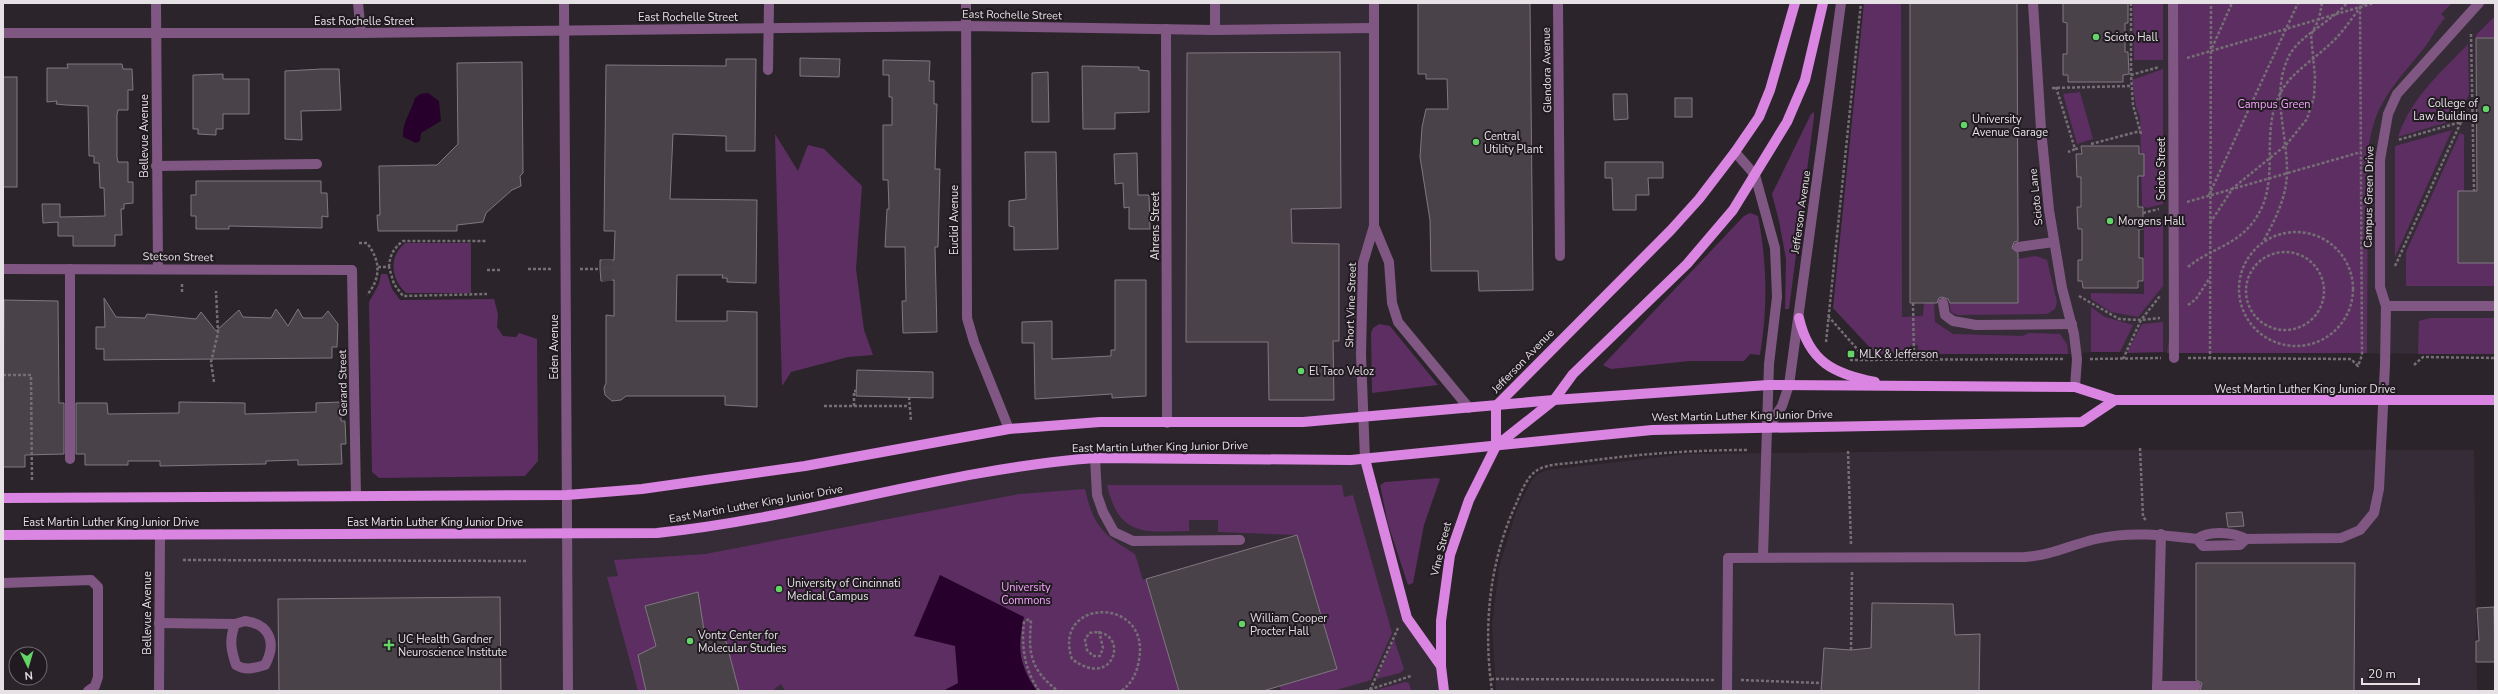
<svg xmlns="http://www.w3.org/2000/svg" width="2498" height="694" font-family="'Nunito Sans',sans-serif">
	<rect width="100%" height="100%" fill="#2b242b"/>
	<!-- built -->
	<g fill="#362c37">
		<polygon points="1215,3 1374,3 1374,226 1363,263 1362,419 1167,423 1166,29 1215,30"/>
		<polygon points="1864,3 2495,3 2495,354 2091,352 2068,354 1876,354 1833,308"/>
		<polygon points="2022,450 2474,450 2477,691 1496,691 1492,625 1499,567 1516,512 1531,481 1538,474 1547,470 1688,454"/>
		<polygon points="1365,459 1407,618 1441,666 1444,691 159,691 160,534 657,533 1060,461"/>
	</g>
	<!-- green -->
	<g fill="#5d2e62">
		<polygon points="1864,3 1901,3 1902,317 1923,316 1924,303 1934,303 1935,322 1953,334 2022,336 2029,333 2060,334 2067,344 2068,354 1919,354 1918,345 1910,345 1910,353 1876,354 1833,308"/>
		<polygon points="2133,3 2163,3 2163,60 2134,60"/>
		<path d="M2173 3H2452L2441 14 2445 18C2435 29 2430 42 2420 53 2392 87 2372 107 2368 154L2367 353H2167L2173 314Z"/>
		<polygon points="2495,16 2495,38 2476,38 2476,35"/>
		<path d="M2468 44 2469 94 2458 119 2398 137C2412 96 2440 74 2468 44Z"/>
		<polygon points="2163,69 2163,204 2147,208 2142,206 2140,117 2136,107 2132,80"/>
		<polygon points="2080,92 2093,139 2077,144 2063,94"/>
		<polygon points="1814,112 1814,117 1789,309 1785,309 1786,259 1779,221 1772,194 1811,114"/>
		<polygon points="2452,130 2395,257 2395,146"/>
		<polygon points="2460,133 2464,135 2464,191 2458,192 2458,262 2495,263 2495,286 2406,286 2406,252"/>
		<polygon points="775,134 798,171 808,145 824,149 862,186 856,269 864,330 873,355 848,357 791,372 782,386"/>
		<path d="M1750 213 1758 216C1767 263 1768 307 1760 355L1750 354 1744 361H1690L1611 369 1603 365 1744 216Z"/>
		<polygon points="2163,219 2163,286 2138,317 2111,312 2091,299 2091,293 2144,294 2144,220"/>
		<path d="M405 243H471V293H406C391 279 388 257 405 243Z"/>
		<polygon points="2036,256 2047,260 2057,302 2055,309 2047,314 1957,315 1951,312 1949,303 2018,303 2018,259"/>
		<polygon points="381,274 387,274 392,289 400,300 494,299 498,314 497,327 503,336 516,337 519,333 537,339 538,461 525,476 379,478 372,472 369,302 379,284"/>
		<polygon points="2091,307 2105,317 2133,325 2120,352 2091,352"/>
		<polygon points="2430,318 2495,318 2495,354 2418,354 2419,321"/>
		<polygon points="2163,322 2163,352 2127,353 2142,324"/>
		<polygon points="1379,324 1390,326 1438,385 1372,393 1371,333 1373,328"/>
		<polygon points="1437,478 1440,479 1424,525 1413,583 1408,585 1388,524 1380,485 1385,482"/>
		<path d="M1107 485H1342L1344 497 1353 495 1392 633 1371 680 1333 691H1281L1280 686 1337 669 1297 535 1218 532V520H1189V531C1144 532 1119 537 1107 485Z"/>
		<path d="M1085 489C1094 528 1103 534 1135 554L1143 580 1146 579 1179 691H785L781 684 772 691H739L724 634 712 636 704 631 697 592 645 606 656 646 639 655 646 691H638L607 577 618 576 614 560 705 554 1019 494Z"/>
		<polygon points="1394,639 1404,669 1400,673 1376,679"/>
		<polygon points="1405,682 1409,683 1411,691 1372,691"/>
	</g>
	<!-- water -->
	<g fill="#27002c">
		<path d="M428 93 439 101 441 121 421 133 420 141 416 143 403 137C402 122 411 113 415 98L420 94Z"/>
		<path d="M940 575 1024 617C1017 648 1019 665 1037 691H943L958 683 955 646 914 636Z"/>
	</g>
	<!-- building -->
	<g fill="#494249" stroke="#807881">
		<polygon points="1418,3 1530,3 1533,290 1479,291 1478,271 1431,271 1430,220 1420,157 1422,127 1426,109 1448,109 1447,79 1426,79 1426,74 1418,74"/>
		<polygon points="1910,3 2017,3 2018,241 2014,242 2012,248 2018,253 2018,303 1950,303 1948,299 1942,297 1939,298 1937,303 1910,303"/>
		<polygon points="2063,3 2128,3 2128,23 2125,23 2125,52 2128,52 2129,74 2123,75 2123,82 2068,82 2068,75 2063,75 2063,54 2067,54 2067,23 2063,22"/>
		<polygon points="2476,38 2495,38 2495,263 2458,263 2458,191 2477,191"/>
		<polygon points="1340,52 1341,208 1291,209 1292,243 1339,244 1339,341 1333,341 1334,400 1269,400 1268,342 1186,342 1187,53"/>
		<polygon points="800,58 840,59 839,77 800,76"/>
		<polygon points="726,59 756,59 755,151 726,151 726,136 673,134 670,199 757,200 756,283 727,282 727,278 722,278 723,275 677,275 676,321 727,321 727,311 757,312 757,407 725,405 725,396 626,396 621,400 612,401 605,395 604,388 606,383 606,315 614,316 614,280 601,281 600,269 600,260 614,260 615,231 604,231 606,65 726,66"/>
		<polygon points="883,60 930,61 929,81 934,81 934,104 937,104 935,169 940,169 938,247 935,247 937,332 903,333 902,301 906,301 905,247 885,247 887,209 889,209 888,180 883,180 883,125 892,125 892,97 889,97 889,75 883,75"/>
		<polygon points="522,62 523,173 520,176 521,186 512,190 486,213 483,222 457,225 457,231 378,231 377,215 380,215 379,166 437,165 458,144 457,63"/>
		<polygon points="67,64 122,64 123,69 132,69 133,90 128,90 128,110 118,110 117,115 117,157 118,162 128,162 128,182 133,182 133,203 124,204 124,209 121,209 122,235 115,235 115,246 73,246 73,236 58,236 58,222 43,223 42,204 60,204 60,217 105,216 104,188 100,188 99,163 94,163 94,156 89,156 88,106 66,105 56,104 57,101 47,102 47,68 68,68"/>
		<polygon points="1082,66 1139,67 1139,70 1149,71 1149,112 1115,113 1115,129 1083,129"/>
		<polygon points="322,69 339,69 341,110 301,111 302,140 285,139 285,71"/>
		<polygon points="1048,72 1049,122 1032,122 1032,73"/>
		<polygon points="223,74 223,79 249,79 249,114 223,114 223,129 216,129 216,135 198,134 198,129 193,129 193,75"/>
		<rect x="3" y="77" width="14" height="110"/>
		<polygon points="1613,94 1627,94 1628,119 1614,120"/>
		<rect x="1675" y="98" width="17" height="19"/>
		<polygon points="2081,146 2139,146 2139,154 2144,154 2144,176 2138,176 2138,207 2143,207 2143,229 2139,229 2139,258 2143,258 2143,281 2138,281 2138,288 2083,288 2082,281 2078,281 2078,260 2082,260 2082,229 2078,229 2077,207 2081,207 2081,177 2077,177 2076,154 2082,154"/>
		<polygon points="1025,152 1056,152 1058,249 1014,250 1014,227 1009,226 1009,201 1026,199"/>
		<polygon points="1137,153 1138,195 1149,195 1150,229 1129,229 1129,207 1124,208 1123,183 1115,184 1114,154"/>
		<polygon points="1605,162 1663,162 1663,178 1648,178 1649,195 1636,195 1636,210 1613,210 1612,178 1605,178"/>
		<polygon points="196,181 321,181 321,193 327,193 328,217 322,216 322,228 229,226 229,229 196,229 196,216 191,216 191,195 196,195"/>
		<polygon points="1115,280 1146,280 1146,396 1112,398 1112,394 1035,399 1034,343 1022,343 1022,322 1052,321 1052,359 1111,356 1111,350 1115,350"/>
		<polygon points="104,298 116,317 145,318 147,314 196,319 201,312 216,331 239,310 243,317 271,318 276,309 288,326 298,309 303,318 322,318 328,311 338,324 337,347 332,347 332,358 104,360 104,349 96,349 96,327 105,327"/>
		<polygon points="4,300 58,301 59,403 64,403 64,454 25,455 25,467 3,467"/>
		<polygon points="857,370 933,372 933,398 856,396"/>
		<polygon points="179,402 245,403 245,414 316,412 316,403 341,402 341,421 345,421 346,444 341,444 342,464 298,465 298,460 266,461 266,464 207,465 160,466 160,461 128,461 128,465 85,465 85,454 76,454 76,403 107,403 108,414 179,413"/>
		<polygon points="2242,512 2244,526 2228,527 2226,513"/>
		<polygon points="1297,535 1337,669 1263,691 1179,691 1146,579"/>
		<polygon points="2196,563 2355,563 2354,691 2200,691 2202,683 2196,680"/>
		<polygon points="698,592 705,637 724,634 739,691 646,691 638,655 656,646 645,606"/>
		<polygon points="500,597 501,691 279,691 278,599"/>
		<polygon points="1872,603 1953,604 1955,635 1980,634 1979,691 1821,691 1824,648 1851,650 1871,648"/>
		<polygon points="2494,607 2495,662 2476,662 2476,641 2479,641 2477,608"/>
	</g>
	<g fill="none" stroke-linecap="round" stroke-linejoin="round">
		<!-- minor-tunnel -->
		<polyline stroke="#474047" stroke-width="10" stroke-dasharray="10 5" stroke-linecap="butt" points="607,281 607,260"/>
		<!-- path -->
		<g stroke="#756f75" stroke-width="2.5" stroke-dasharray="3 2" stroke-linecap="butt">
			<polyline points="2131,3 2131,75"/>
			<polyline points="2471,34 2474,191"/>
			<polyline points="2212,48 2232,3"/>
			<polyline points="2187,58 2374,3"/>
			<polyline points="2056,87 2075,149 2068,152"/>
			<polyline points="2052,88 2131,86"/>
			<polyline points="2461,122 2473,113"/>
			<polyline points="2141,134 2133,105 2131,75 2159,67"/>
			<polyline points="2091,144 2140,131"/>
			<polyline points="2075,149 2080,148"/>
			<polyline points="2209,195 2298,3"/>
			<polyline points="2187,202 2361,152"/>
			<polyline points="2143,213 2159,209"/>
			<polyline points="2210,223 2233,188 2286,145 2307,119 2314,97 2315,77 2311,35 2319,19 2322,3"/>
			<circle cx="2296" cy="289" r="57"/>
			<path d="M2264 240C2276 218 2287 196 2287 171 2287 130 2270 92 2290 54 2301 35 2332 21 2347 3"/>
			<path d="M359 243H367C380 260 382 277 367 295"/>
			<circle cx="2285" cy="291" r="39"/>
			<polyline points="2395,266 2461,122 2398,140"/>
			<polyline points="378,267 389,267 394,284 403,296 487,294"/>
			<path d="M389 267C390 255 393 249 403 241H487"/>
			<path d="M2188 267C2207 251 2232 246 2249 227 2288 184 2253 130 2286 84 2298 69 2315 58 2329 45 2343 33 2352 17 2364 3"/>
			<polyline points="528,269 553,269"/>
			<polyline points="580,269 600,269"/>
			<polyline points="487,270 501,270"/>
			<polyline points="182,284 182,292"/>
			<polyline points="2079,296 2119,319 2141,320 2160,318"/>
			<polyline points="1913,303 1914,358"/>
			<polyline points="2188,305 2196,299 2209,279"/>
			<polyline points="1828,316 1866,359"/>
			<polyline points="1826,342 1861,3"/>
			<polyline points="2188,358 2351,359 2358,366 2362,355 2360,3"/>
			<polyline points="2090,359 2161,358"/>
			<polyline points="2123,359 2141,320 2160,296"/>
			<polyline points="2210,359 2211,3"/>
			<polyline points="1850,360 2063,359"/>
			<polyline points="2414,365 2423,357 2495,358"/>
			<polyline points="3,375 31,375 32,482"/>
			<polyline points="214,382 211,362 218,333 216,291"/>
			<polyline points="909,397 911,421"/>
			<polyline points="824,406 908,406"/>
			<polyline points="854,406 854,391 856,391"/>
			<polyline points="2140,448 2143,517 2146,520"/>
			<polyline points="1848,451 1851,544"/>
			<polyline points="183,560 528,561"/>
			<path d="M1099 631 1103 648 1100 656H1093L1087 650 1085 640 1089 633C1131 625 1117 693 1072 659 1051 598 1151 595 1139 660 1137 672 1132 684 1121 691"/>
			<polyline points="1851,650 1852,571"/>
			<polyline points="1491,679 1714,680"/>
			<polyline points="1741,680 1820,683"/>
			<polyline points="1370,690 1398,628"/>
			<path d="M1039 691C1025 670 1021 648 1024 622L1029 619 1031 622C1028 655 1031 670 1058 691"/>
			<polyline points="1365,691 1411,676"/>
			<path d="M1492 691C1483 627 1489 561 1517 502 1521 492 1527 477 1536 471 1547 463 1567 464 1580 462 1637 454 1692 450 1749 450"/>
		</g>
		<!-- minor -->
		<g stroke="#805783" stroke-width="10">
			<polyline points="156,3 158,269"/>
			<polyline points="358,3 361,33"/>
			<polyline points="564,3 568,691"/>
			<polyline points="966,3 967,318 974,342 1009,429"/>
			<polyline points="1215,3 1215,30"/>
			<polyline points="1558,3 1560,256"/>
			<polyline points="2033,3 2041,129 2049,210 2062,288 2074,334 2077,359 2075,387"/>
			<polyline points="2173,3 2174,358"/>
			<polyline points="1166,29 1167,423"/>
			<polyline points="3,33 361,33 966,26 1215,30 1374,28"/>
			<polyline points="768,70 769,3"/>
			<polyline points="1735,152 1755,175 1775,248 1777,297 1769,364 1763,556"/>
			<polyline points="156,166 317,164"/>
			<polyline points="1374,226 1389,262 1392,303 1398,322 1469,408"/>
			<polyline points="2018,247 2054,242"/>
			<polyline points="3,269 352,270 356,496"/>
			<polyline points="1943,303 1945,315 1953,321 1976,325 2072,324"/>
			<polyline points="2386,306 2495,306"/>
			<polyline points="1768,427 1782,406 1789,385 1841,3"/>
			<polyline points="1095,458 1097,495 1103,512 1114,532 1133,541 1240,540"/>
			<polyline points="70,459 70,269"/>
			<polyline points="1365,459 1361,355 1363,263 1374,226 1374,3"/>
			<path d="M2197 539C2209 530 2233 532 2246 539L2341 538 2360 530 2374 513 2379 489 2385 365 2386 306 2380 287V160L2388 114 2397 94 2479 3"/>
			<polyline points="3,583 91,580 98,587 98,677 95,686 88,691"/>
			<path d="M245 621C270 624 277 643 265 665 254 668 246 671 236 665 231 650 229 640 235 624Z"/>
			<polyline points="159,623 235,624"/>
			<polyline points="2157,686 2196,686"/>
			<polyline points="159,691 160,534"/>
			<path d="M1727 691 1728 558 2025 557C2053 555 2070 545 2096 539 2129 531 2164 535 2197 539L2203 546 2240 545 2246 539"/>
			<polyline points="2157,691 2161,534"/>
		</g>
		<!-- major -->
		<g stroke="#da85e1" stroke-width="10">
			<path d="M1799 318C1809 362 1834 374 1875 382"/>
			<polyline points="1496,446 1496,406 1671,230 1699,199 1735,152 1759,117 1770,90 1795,3"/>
			<polyline points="1365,459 1407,618 1441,666"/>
			<polyline points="3,498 567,495 642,489 805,466 1009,429 1100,422 1303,422 1554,400 1768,385 2075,387 2115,400 2495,400"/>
			<path d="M3 535 657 533C804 518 947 469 1095 458L1351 460 1652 430 2082 422 2115 400"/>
			<polyline points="1444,691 1441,666 1441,621 1450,555 1469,500 1496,446 1554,400 1573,374 1687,264 1733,210 1787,122 1805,80 1823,3"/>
		</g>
	</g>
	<!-- markers -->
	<g fill="#64d468" stroke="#211b21" stroke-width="1.5">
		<circle cx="2096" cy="37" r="4"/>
		<circle cx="2486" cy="109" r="4"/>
		<circle cx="1964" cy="125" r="4"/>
		<circle cx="1476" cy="142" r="4"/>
		<circle cx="2110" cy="221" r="4"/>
		<rect x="1847" y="350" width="8" height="8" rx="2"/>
		<circle cx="1301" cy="371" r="4"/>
		<circle cx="779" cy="589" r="4"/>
		<circle cx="1242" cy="624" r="4"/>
		<circle cx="690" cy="641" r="4"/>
		<path d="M387 639h4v4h4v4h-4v4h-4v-4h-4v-4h4z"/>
	</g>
	<g text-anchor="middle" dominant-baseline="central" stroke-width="4" stroke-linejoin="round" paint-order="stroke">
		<!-- street labels -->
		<g font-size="11" fill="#e5e1e5" stroke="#211b21">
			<text transform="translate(1012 15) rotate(1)">East Rochelle Street</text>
			<text x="688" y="17">East Rochelle Street</text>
			<text x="364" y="21">East Rochelle Street</text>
			<text transform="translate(1547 70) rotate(-91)">Glendora Avenue</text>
			<text transform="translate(144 136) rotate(-90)">Bellevue Avenue</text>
			<text transform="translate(2161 169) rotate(-90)">Scioto Street</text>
			<text transform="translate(2036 197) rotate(-96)">Scioto Lane</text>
			<text transform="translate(2369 197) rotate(-89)">Campus Green Drive</text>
			<text transform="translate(1801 212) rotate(-82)">Jefferson Avenue</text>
			<text transform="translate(954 220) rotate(-90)">Euclid Avenue</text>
			<text transform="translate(1155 226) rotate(-90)">Ahrens Street</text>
			<text transform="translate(178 257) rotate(1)">Stetson Street</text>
			<text transform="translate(1351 305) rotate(-88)">Short Vine Street</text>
			<text transform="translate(554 347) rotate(-90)">Eden Avenue</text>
			<text transform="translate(1523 361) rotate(-46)">Jefferson Avenue</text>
			<text transform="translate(343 383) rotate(-91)">Gerard Street</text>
			<text x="2305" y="389">West Martin Luther King Junior Drive</text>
			<text transform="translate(1742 416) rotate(-1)">West Martin Luther King Junior Drive</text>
			<text transform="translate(1160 447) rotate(-1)">East Martin Luther King Junior Drive</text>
			<text transform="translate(756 504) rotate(-10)">East Martin Luther King Junior Drive</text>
			<text x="111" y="522">East Martin Luther King Junior Drive</text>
			<text x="435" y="522">East Martin Luther King Junior Drive</text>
			<text transform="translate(1441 549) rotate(-76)">Vine Street</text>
			<text transform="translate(147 613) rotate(-90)">Bellevue Avenue</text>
		</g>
		<!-- poi labels -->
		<g font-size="11" fill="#e5e1e5" stroke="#211b21" text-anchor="start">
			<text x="2104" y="37">Scioto Hall</text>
			<text x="2478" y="103" text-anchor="end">College of<tspan x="2478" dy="13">Law Building</tspan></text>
			<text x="1972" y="119">University<tspan x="1972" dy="13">Avenue Garage</tspan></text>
			<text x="1484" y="136">Central<tspan x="1484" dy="13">Utility Plant</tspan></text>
			<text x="2118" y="221">Morgens Hall</text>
			<text x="1859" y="354">MLK &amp; Jefferson</text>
			<text x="1309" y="371">El Taco Veloz</text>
			<text x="787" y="583">University of Cincinnati<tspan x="787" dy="13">Medical Campus</tspan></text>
			<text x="1250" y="618">William Cooper<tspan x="1250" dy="13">Procter Hall</tspan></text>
			<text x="698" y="635">Vontz Center for<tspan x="698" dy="13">Molecular Studies</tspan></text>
			<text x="398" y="639">UC Health Gardner<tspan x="398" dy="13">Neuroscience Institute</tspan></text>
		</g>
		<!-- park labels -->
		<g font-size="11" fill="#f8a2ff" stroke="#211b21">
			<text x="2274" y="104">Campus Green</text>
			<text x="1026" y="587">University<tspan x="1026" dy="13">Commons</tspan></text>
		</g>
	</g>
	<!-- border -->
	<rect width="2498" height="694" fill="none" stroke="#e5e1e5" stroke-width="8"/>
	<!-- north arrow -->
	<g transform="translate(28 666) rotate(175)"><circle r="19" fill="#211b21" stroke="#6f6a6f"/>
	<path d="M0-3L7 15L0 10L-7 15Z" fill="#64d468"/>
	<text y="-6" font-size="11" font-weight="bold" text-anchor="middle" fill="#e5e1e5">N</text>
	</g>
	<!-- scale -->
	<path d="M2362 678v6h57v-6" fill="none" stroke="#e5e1e5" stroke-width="2"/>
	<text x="2368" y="678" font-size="12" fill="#e5e1e5" stroke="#211b21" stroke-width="3" paint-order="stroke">20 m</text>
</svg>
